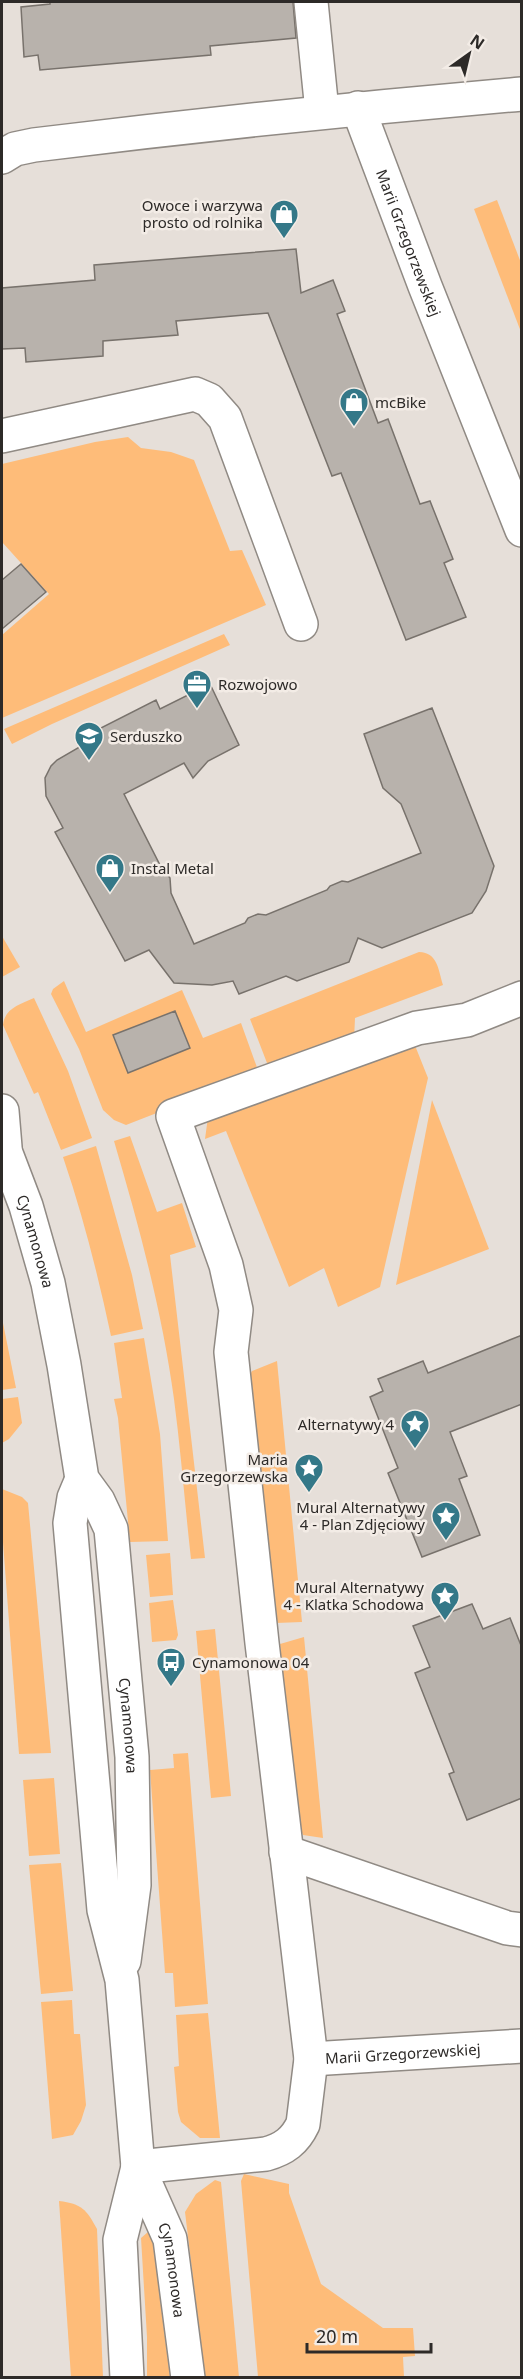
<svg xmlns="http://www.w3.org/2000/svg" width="523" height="2379" font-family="'Noto Sans',sans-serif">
	<rect width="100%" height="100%" fill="#e6dfd9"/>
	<!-- green -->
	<g fill="#febc79">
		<polygon points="497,200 521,263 521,332 474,209"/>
		<polygon points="128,437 141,448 171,452 194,460 230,551 242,550 266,605 2,718 2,635 49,594 2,542 2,464 95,442"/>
		<polygon points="224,634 230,645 52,724 12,744 4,729"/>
		<polygon points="2,936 20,967 2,977"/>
		<path d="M419 952C438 953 438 969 443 985L355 1018 354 1040 271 1066 267 1063 250 1019Z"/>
		<polygon points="64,981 86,1032 182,990 203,1038 241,1023 259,1073 126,1125 114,1120 103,1110 79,1049 51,994 53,989"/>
		<path d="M34 998 68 1071 92 1138 61 1150 38 1092 34 1094 3 1025C5 1008 19 1005 34 998Z"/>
		<polygon points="410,1044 416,1048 428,1078 380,1287 338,1307 324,1268 289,1287 226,1131 205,1139 208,1117"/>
		<polygon points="432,1100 489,1249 396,1285"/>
		<path d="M130 1136 157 1212 182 1203 196 1247 170 1255 205 1558 191 1559C185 1506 181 1452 174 1399 162 1311 139 1226 114 1141Z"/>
		<path d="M96 1146 132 1275 143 1329 111 1336C98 1275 83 1216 63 1157Z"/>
		<polygon points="2,1318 16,1388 2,1390"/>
		<polygon points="144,1338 160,1434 168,1541 130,1542 118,1418 114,1399 122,1398 114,1343"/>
		<polygon points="277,1361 302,1622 276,1623 248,1378 252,1371"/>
		<polygon points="18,1397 22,1423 9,1439 2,1443 2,1399"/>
		<polygon points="2,1489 22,1497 28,1503 51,1753 19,1754 2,1529"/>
		<polygon points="170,1553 173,1595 150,1597 146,1555"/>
		<polygon points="173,1600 178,1635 176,1640 152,1642 149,1603"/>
		<polygon points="215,1629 231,1796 211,1798 196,1631"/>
		<polygon points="304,1637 323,1838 303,1835 298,1823 280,1644"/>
		<polygon points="188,1753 208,2004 175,2007 173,1973 165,1973 150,1770 174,1768 173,1754"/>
		<polygon points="54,1778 60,1854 29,1856 23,1780"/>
		<polygon points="61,1863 73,1991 41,1994 29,1865"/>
		<polygon points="72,2000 74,2034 80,2034 86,2105 81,2121 73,2135 52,2139 41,2002"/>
		<polygon points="208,2013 220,2138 200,2138 181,2122 178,2112 174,2067 179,2066 176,2015"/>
		<polygon points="244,2174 289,2184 289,2193 321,2284 383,2328 413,2328 415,2356 403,2357 404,2377 258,2377 241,2181"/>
		<polygon points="215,2180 221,2182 239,2377 205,2377 185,2212 196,2194"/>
		<path d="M59 2201C82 2204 86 2209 97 2229L103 2377H71Z"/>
		<polygon points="148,2232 152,2234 170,2377 147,2377 147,2337 141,2238"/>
	</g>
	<!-- building -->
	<g fill="#b8b2ac" stroke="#78726c" stroke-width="1.5">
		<polygon points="50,2 293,2 296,38 210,46 211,55 40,70 38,55 24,57 21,7 50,4"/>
		<polygon points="296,249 301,293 333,280 345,311 337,314 378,423 388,419 420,504 430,501 453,559 444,563 466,617 406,640 341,473 332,476 268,313 176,321 178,335 103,341 103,356 26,362 25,348 2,349 2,288 95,280 94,265"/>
		<polygon points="21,564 46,592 2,629 2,580"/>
		<polygon points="210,684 239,745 208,761 193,778 184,763 124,794 160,865 170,878 171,893 194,944 245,923 248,918 258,914 266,915 327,890 330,886 342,881 348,882 421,853 401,804 383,788 364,734 432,708 494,866 486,891 472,913 382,948 358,938 349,962 297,981 286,976 239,994 233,981 212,985 174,983 149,950 125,961 55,832 63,828 46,796 45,778 51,766 57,760 90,741 87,735 156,700 160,709"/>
		<polygon points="175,1011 190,1048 128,1073 113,1035"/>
		<polygon points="522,1335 522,1404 450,1432 467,1476 459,1479 480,1535 422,1557 388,1473 398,1468 370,1397 383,1391 378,1379 423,1361 428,1373"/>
		<polygon points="472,1604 483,1629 510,1618 522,1648 522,1798 467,1820 449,1774 454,1772 415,1673 430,1667 413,1626"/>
	</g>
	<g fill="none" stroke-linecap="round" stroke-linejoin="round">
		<!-- minor casing -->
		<g stroke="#908a84" stroke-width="36">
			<g id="minor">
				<polyline points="311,2 322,111"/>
				<path id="s1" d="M358 108 425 286 522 530"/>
				<path d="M2 157 15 149 34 145C196 125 359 108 522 94"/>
				<polyline points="2,436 195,394 209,400 225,418 301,624"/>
				<polyline points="2,1111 5,1147"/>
				<path id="s2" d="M2 1143 26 1206 48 1283 64 1365 82 1479 98 1501 111 1529 132 1757 134 1885 124 1961"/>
				<path id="s3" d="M82 1479 74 1498 70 1523 104 1910 122 1980 138 2167 170 2239 188 2378"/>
				<polyline points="286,1852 507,1928 522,1930"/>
				<path id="s4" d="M311 2059 522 2046"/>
				<path d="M138 2167 266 2154C284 2149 295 2141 303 2124L311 2059 262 1643 231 1352 236 1310 226 1265 173 1116 417 1028 467 1020 522 998"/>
				<polyline points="127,2378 120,2240 138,2167"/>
			</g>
		</g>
		<!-- minor -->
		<use href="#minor" stroke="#fff" stroke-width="33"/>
	</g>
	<!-- icons -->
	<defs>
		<g id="shop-pin" transform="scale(1.5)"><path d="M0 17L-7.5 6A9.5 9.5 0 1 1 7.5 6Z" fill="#347888" stroke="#f3ece6"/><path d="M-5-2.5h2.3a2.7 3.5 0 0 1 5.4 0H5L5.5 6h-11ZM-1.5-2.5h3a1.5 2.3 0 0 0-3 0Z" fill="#fff"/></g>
		<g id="office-pin" transform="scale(1.5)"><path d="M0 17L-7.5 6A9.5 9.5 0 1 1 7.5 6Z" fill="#347888" stroke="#f3ece6"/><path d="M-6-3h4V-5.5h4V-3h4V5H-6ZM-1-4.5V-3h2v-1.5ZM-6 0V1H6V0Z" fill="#fff"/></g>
		<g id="school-pin" transform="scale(1.5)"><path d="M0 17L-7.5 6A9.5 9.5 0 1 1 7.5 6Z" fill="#347888" stroke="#f3ece6"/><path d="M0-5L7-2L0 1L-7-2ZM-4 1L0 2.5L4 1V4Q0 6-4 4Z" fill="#fff"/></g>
		<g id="sight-pin" transform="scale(1.5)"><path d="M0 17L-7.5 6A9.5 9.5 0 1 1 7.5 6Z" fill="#347888" stroke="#f3ece6"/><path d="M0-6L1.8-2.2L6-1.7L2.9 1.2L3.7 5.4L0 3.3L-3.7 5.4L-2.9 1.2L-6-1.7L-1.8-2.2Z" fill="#fff"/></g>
		<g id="bus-pin" transform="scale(1.5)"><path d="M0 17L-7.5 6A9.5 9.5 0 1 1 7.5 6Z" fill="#347888" stroke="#f3ece6"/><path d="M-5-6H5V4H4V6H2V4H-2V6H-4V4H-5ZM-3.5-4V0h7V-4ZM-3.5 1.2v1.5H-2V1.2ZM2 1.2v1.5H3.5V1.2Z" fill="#fff"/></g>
	</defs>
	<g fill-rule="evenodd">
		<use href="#shop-pin" x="284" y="214"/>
		<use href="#shop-pin" x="354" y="402"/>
		<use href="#office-pin" x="197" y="684"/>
		<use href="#school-pin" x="89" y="736"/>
		<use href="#shop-pin" x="110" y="868"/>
		<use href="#sight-pin" x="415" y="1424"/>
		<use href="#sight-pin" x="309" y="1468"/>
		<use href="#sight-pin" x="446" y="1516"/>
		<use href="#sight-pin" x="445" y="1596"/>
		<use href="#bus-pin" x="171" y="1662"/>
	</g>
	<g text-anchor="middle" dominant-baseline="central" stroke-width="5" stroke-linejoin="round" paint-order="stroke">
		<!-- poi labels -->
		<g font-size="15" fill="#2d2a28" stroke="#f3ece6" text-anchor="end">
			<text x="263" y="205">Owoce i warzywa<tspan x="263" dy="17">prosto od rolnika</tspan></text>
			<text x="375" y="402" text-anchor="start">mcBike</text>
			<text x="218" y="684" text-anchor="start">Rozwojowo</text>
			<text x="110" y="736" text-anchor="start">Serduszko</text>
			<text x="131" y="868" text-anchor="start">Instal Metal</text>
			<text x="394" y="1424">Alternatywy 4</text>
			<text x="288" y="1459">Maria<tspan x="288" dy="17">Grzegorzewska</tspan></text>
			<text x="425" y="1507">Mural Alternatywy<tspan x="425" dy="17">4 - Plan Zdjęciowy</tspan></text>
			<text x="424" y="1587">Mural Alternatywy<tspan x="424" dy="17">4 - Klatka Schodowa</tspan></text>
			<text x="192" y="1662" text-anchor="start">Cynamonowa 04</text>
		</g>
		<!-- street labels -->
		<g font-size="15" fill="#2d2a28" stroke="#f3ece6">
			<text stroke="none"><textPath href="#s1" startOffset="144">Marii Grzegorzewskiej</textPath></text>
			<text stroke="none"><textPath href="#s2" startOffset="104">Cynamonowa</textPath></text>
			<text stroke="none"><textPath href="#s2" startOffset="602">Cynamonowa</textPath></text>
			<text stroke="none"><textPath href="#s4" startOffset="92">Marii Grzegorzewskiej</textPath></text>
			<text stroke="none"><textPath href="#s3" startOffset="804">Cynamonowa</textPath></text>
		</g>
	</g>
	<!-- border -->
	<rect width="523" height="2379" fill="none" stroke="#2d2a28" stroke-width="6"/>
	<!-- north arrow -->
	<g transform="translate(469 54) rotate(34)" stroke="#f3ece6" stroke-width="4.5" paint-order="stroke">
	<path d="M0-4.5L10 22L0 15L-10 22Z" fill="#2d2a28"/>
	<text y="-9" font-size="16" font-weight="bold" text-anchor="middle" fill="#2d2a28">N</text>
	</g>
	<!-- scale -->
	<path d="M307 2343v9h124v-9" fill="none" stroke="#2d2a28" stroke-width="3"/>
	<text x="316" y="2343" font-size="18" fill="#2d2a28" stroke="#f3ece6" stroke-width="4.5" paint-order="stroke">20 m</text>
</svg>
